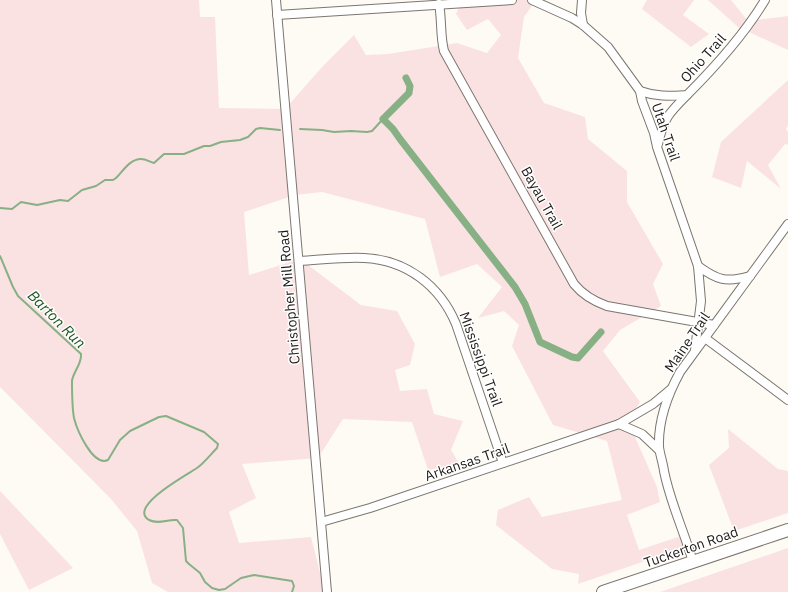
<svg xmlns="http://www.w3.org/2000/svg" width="788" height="592" font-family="'IBM Plex Sans',sans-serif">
	<rect width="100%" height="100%" fill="#fefbf5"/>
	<!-- green -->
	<g fill="#fae2e3">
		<polygon points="0,0 199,0 200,17 215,17 219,108 285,109 323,66 354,35 366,55 388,54 457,43 487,53 501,35 488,19 467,30 456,14 462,0 536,0 524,17 518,58 544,103 585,117 588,139 627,171 627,202 663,264 653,284 661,306 620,330 603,351 640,402 628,421 657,487 660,502 627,515 639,550 687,534 692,545 578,584 579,574 552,569 496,525 498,510 529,497 542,517 622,500 607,441 553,425 512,346 519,325 504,311 478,318 502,287 477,264 440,277 425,219 322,192 295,195 244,212 249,275 300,259 361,305 397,311 415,344 410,365 395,370 400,391 427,389 434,414 463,421 451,450 460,465 428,470 412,422 343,419 318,458 242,464 256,498 229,512 239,543 311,537 325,592 168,592 152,583 137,531 111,499 0,387"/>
		<polygon points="647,0 694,0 683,15 709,34 691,47 642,9"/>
		<polygon points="708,0 731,0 748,21 788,16 788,50 738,27"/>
		<polygon points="788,80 788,125 786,129 788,132 788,145 785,144 768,165 781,189 747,161 741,188 712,177 721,142"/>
		<polygon points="728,429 778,469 788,471 788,513 734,531 709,465 729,448"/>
		<polygon points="0,491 73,568 29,590 0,534"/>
		<polygon points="788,548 788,592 660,592"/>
	</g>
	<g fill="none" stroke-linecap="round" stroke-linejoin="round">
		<!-- stream -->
		<g stroke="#87b085" stroke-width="2">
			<polyline points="300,129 322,130 334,132 351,131 367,132 372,131 383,119"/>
			<path d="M0 208 12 209 21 202 37 205 60 200 68 201 82 190 96 186 105 180H113L116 178C123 171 130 159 141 159 146 159 150 162 154 163L164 154H184L204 146H210L221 142 240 140 248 137 256 129 260 128 280 130"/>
			<path d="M0 256 13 287 18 296 81 354C82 364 73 372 72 381 72 393 72 407 74 418 77 430 93 467 108 460L120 440 130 431 159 417 166 416 204 432 218 444 217 448C210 455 204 463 197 468 188 474 127 507 149 520 159 525 167 519 177 520L183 528 186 561 189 564 200 573 205 582 212 588 219 590 225 589 241 578 254 575 292 581 294 586 292 592"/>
		</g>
		<!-- canal -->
		<polyline stroke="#87b085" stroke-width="7" points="406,78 410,86 409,93 383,119 393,129 400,139 515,287 525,304 540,342 572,357 578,358 601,332"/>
		<!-- minor casing -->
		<g stroke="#7b766e" stroke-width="10">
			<g id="minor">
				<polyline points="276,0 327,592"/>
				<polyline points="532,0 572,18 583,25 608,47 640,91 642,101 654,133 657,147 698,266 701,301 695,350"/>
				<polyline points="582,0 581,13 583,25"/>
				<path d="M439 4C442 19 440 35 444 51L574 284C583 295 593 301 607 306L714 325"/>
				<polyline points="277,15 512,0"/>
				<path d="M640 91C657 97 669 96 687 95 716 66 744 35 765 0"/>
				<path d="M658 144C664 118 668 114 687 95"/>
				<path d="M299 261C320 260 342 257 364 258 407 260 440 286 456 324L503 463"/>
				<path d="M698 266C717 280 726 283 750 276"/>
				<polyline points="705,338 788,400"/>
				<polyline points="659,450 642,434 619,424 653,404 671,389"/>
				<polyline points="321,522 370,508 619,424"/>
				<path d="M693 562C684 531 670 502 664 471 663 463 660 455 659 447 658 421 668 394 680 372L788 224"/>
			</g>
		</g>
		<!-- secondary casing -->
		<g stroke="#7b766e" stroke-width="14">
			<polyline id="secondary" points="603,592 788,530"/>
		</g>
		<!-- minor -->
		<use href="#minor" stroke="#fff" stroke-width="8"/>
		<!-- secondary -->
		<use href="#secondary" stroke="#fff" stroke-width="12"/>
	</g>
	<g text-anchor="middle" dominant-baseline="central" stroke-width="3" stroke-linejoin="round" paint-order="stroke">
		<!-- street labels -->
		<g font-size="14" fill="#1d1b18" stroke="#fff">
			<text transform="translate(703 58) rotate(-48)">Ohio Trail</text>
			<text transform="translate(666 132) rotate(71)">Utah Trail</text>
			<text transform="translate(542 198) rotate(61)">Bayau Trail</text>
			<text transform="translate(289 297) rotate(-95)">Christopher Mill Road</text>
			<text transform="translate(687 342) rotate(-56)">Maine Trail</text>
			<text transform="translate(481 359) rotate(70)">Mississippi Trail</text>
			<text transform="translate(467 462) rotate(-19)">Arkansas Trail</text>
			<text transform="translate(691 547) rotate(-19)">Tuckerton Road</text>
		</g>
		<!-- water labels -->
		<g font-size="15" font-style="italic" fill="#1d561e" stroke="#fff">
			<text transform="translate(57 319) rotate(45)">Barton Run</text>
		</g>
	</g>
</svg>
